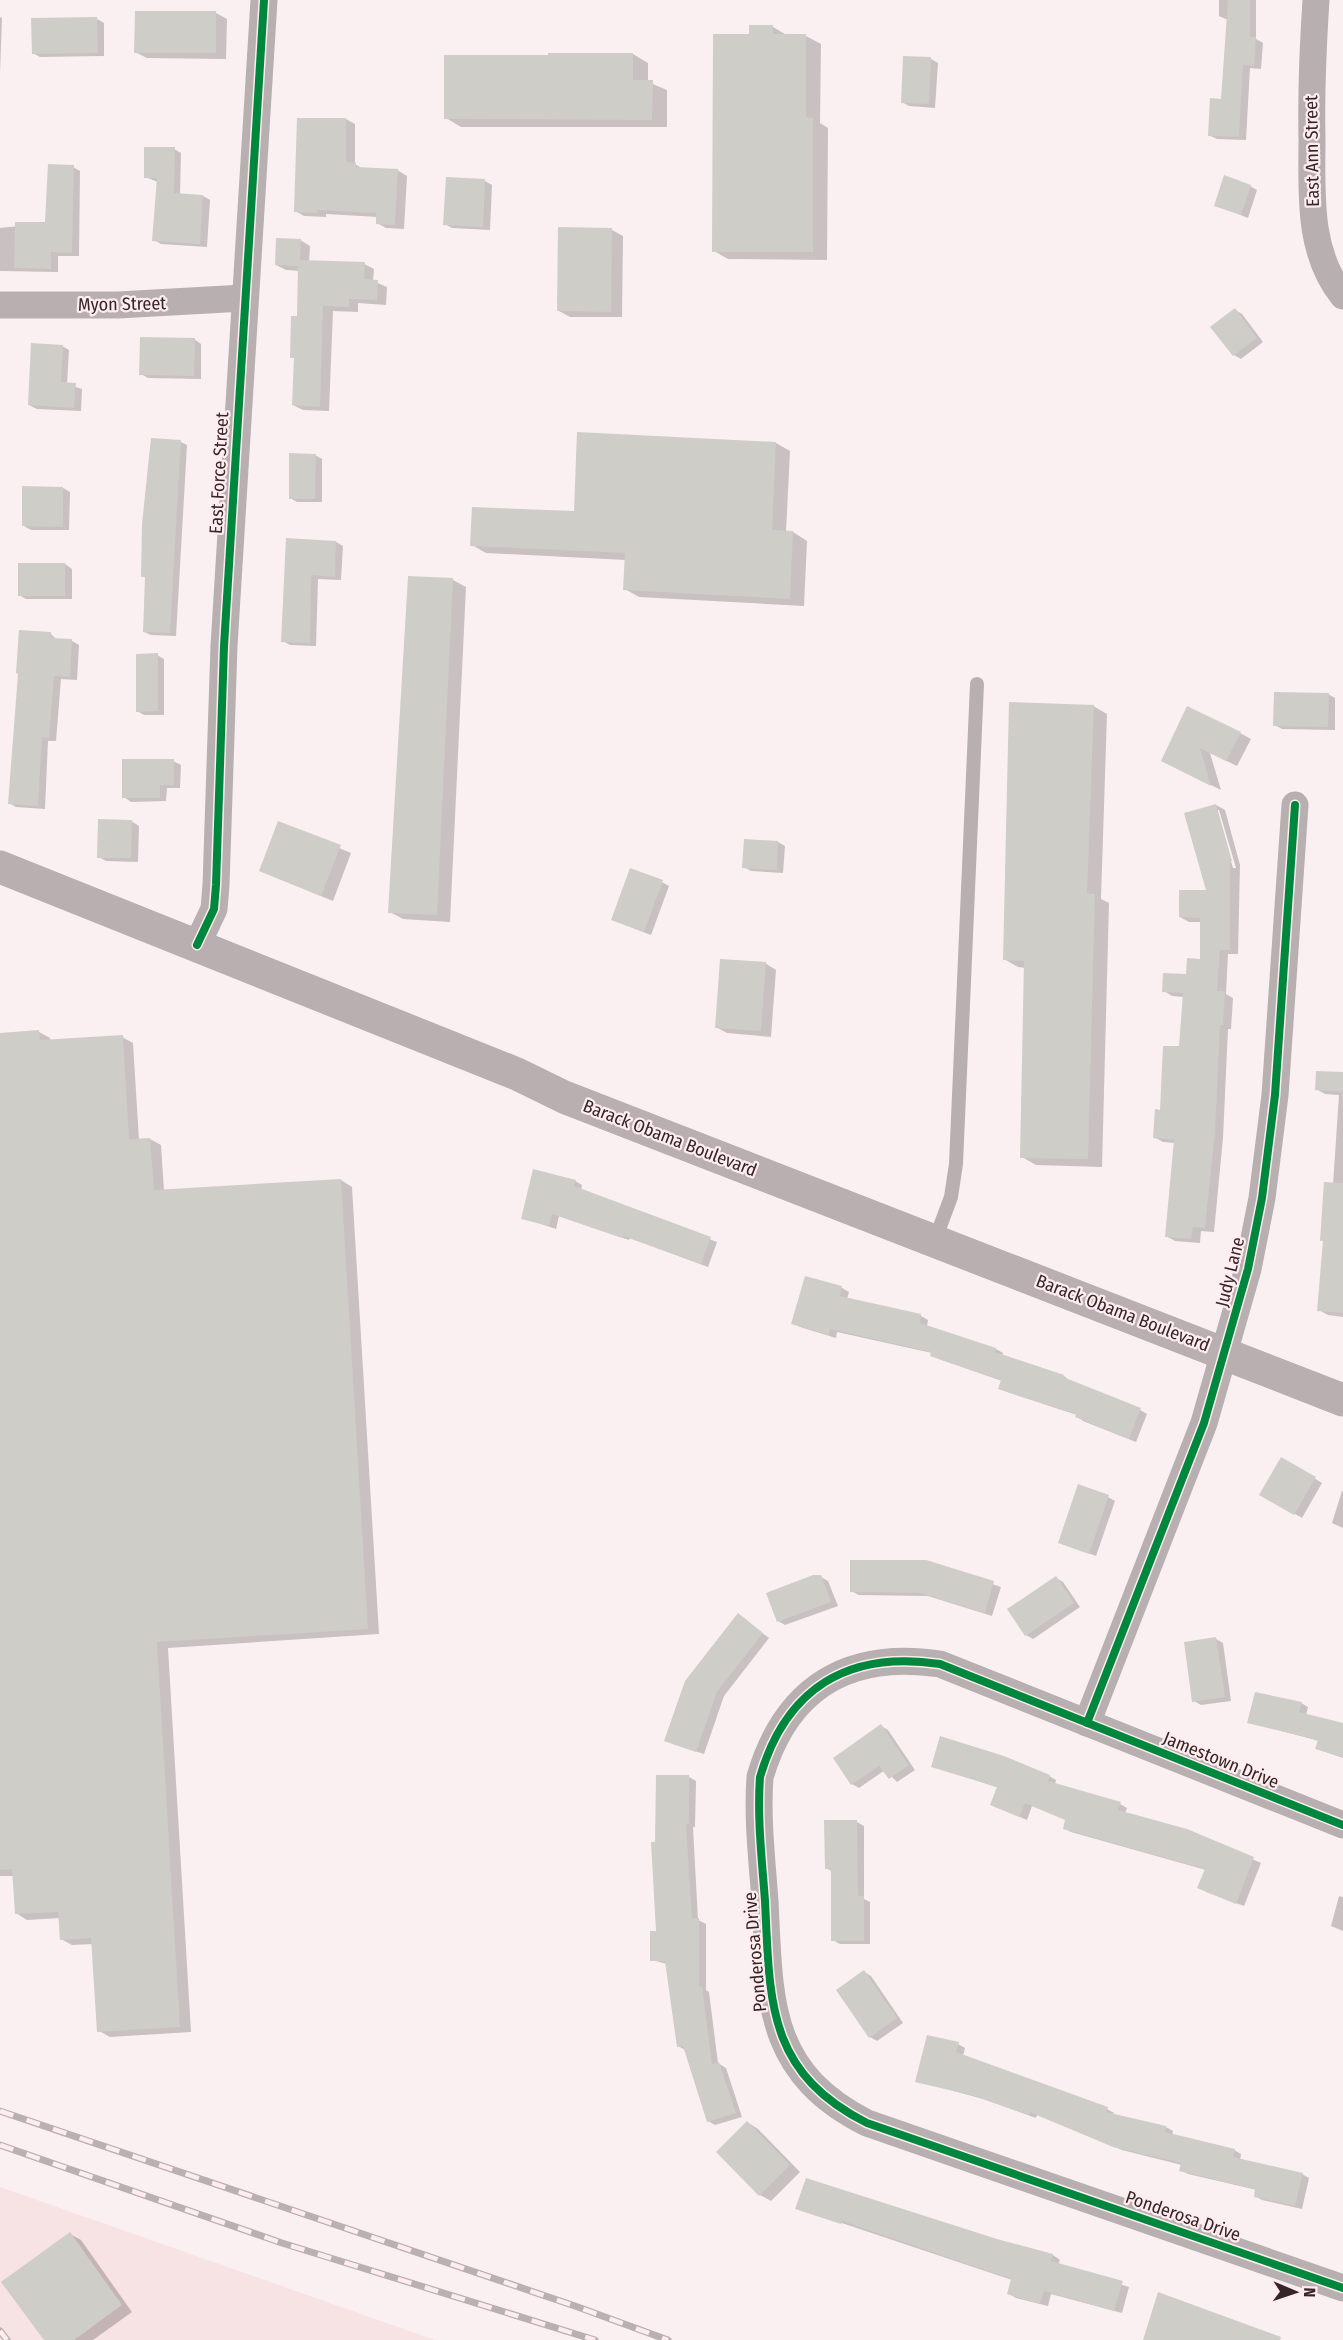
<svg xmlns="http://www.w3.org/2000/svg" width="1343" height="2340" font-family="'Fira Sans Condensed',sans-serif">
	<rect width="100%" height="100%" fill="#faf0f2"/>
	<!-- built -->
	<polygon fill="#f7e2e4" points="0,2187 435,2340 0,2340"/>
	<!-- shadow -->
	<g fill="#0003" fill-rule="evenodd">
		<polygon points="1219,0 1256,0 1256,39 1263,43 1261,69 1250,68 1246,140 1217,139 1209,135 1222,100 1228,20 1219,16"/>
		<polygon points="216,13 227,19 226,59 147,58 135,52"/>
		<polygon points="0,17 2,18 0,74"/>
		<polygon points="97,19 104,23 104,56 40,57 33,53"/>
		<polygon points="773,27 788,36 806,36 821,44 820,123 828,128 827,260 728,259 714,251 750,36"/>
		<polygon points="633,54 648,63 648,82 667,90 667,127 461,127 446,118"/>
		<polygon points="931,59 938,63 935,108 909,106 902,102"/>
		<polygon points="346,119 355,124 355,164 363,169 397,170 407,176 404,229 386,228 377,223 378,217 326,214 326,217 304,216 295,211"/>
		<polygon points="174,149 181,153 180,195 203,196 210,200 207,247 161,244 154,240 158,182 145,177"/>
		<polygon points="73,167 80,171 79,256 58,256 58,272 0,271 0,228 47,223"/>
		<polygon points="485,181 492,185 490,230 452,228 445,224"/>
		<polygon points="1250,186 1257,190 1248,218 1216,205"/>
		<polygon points="560,229 612,230 623,236 622,317 570,317 559,311"/>
		<polygon points="300,240 310,246 309,262 364,264 374,269 373,281 387,287 386,305 358,303 358,312 333,311 329,411 303,410 293,405 300,271 286,270 276,265"/>
		<polygon points="1235,310 1242,314 1263,342 1241,359 1234,355"/>
		<polygon points="194,339 201,344 201,379 148,378 141,374"/>
		<polygon points="62,346 69,350 67,384 82,389 81,411 37,409 29,405"/>
		<polygon points="579,434 776,443 790,451 786,532 793,532 807,541 804,606 639,597 625,589 626,560 486,553 472,545 575,513"/>
		<polygon points="153,440 181,442 187,445 176,636 151,635 144,632 146,578 143,576"/>
		<polygon points="315,455 322,459 322,502 297,502 290,498"/>
		<polygon points="63,488 70,492 69,530 31,530 24,526"/>
		<polygon points="287,540 336,542 343,546 341,580 318,579 316,646 290,645 283,641"/>
		<polygon points="65,564 72,569 72,599 26,599 19,595"/>
		<polygon points="410,577 453,580 466,587 450,922 403,919 390,912"/>
		<polygon points="50,633 57,640 72,641 79,645 77,680 61,679 56,741 48,741 45,809 16,807 9,803 20,674"/>
		<polygon points="157,655 164,659 164,715 144,715 137,711"/>
		<polygon points="1328,694 1335,698 1335,730 1282,729 1275,725"/>
		<polygon points="1093,706 1107,714 1101,899 1109,903 1102,1167 1036,1165 1022,1157 1025,968 1018,967 1004,959"/>
		<polygon points="1240,733 1251,739 1237,766 1210,753 1221,790 1162,761"/>
		<polygon points="173,761 181,765 180,788 167,788 166,801 131,802 124,797"/>
		<path d="M1216 805 1225 810 1240 865 1238 954H1228L1226 994 1233 998 1231 1029H1228L1223 1138 1214 1232 1201 1231 1200 1243 1175 1241 1166 1236 1175 1143 1163 1142 1154 1137 1181 1048 1184 997 1172 996 1164 991 1188 976 1201 961V922H1189L1180 917 1208 892ZM1216 810H1219L1236 868H1233Z"/>
		<polygon points="131,821 139,826 138,862 106,861 99,857"/>
		<polygon points="279,823 351,853 333,901 260,871"/>
		<polygon points="745,841 778,842 785,846 783,873 751,871 744,867"/>
		<polygon points="662,882 669,886 651,935 612,920"/>
		<polygon points="765,963 776,970 771,1037 727,1033 716,1027"/>
		<polygon points="39,1032 50,1038 50,1041 122,1037 133,1043 139,1140 150,1139 161,1145 164,1191 341,1180 352,1187 379,1634 168,1648 191,2032 110,2037 99,2031 93,1944 72,1945 61,1939 60,1918 27,1920 16,1913 14,1876 0,1876 0,1034"/>
		<polygon points="1343,1074 1343,1317 1328,1315 1319,1310 1333,1184 1339,1095 1325,1094 1316,1089"/>
		<polygon points="575,1181 582,1185 581,1190 717,1242 708,1267 630,1238 629,1240 559,1216 556,1229 523,1218"/>
		<polygon points="806,1278 842,1288 849,1292 847,1299 921,1316 928,1320 927,1326 996,1349 1003,1353 1002,1356 1064,1376 1070,1381 1140,1410 1147,1414 1136,1442 1083,1421 1077,1415 1007,1392 1000,1388 1002,1381 939,1359 932,1353 837,1332 836,1338 800,1327 793,1323"/>
		<polygon points="1282,1459 1322,1483 1302,1518 1261,1494"/>
		<polygon points="1342,1491 1343,1492 1343,1528 1332,1523"/>
		<polygon points="1108,1497 1115,1501 1096,1556 1060,1542"/>
		<polygon points="926,1562 1001,1587 992,1616 928,1596 859,1595 851,1591"/>
		<polygon points="821,1577 828,1581 838,1606 785,1625 778,1621"/>
		<polygon points="1056,1578 1063,1582 1080,1607 1033,1639 1026,1635"/>
		<polygon points="739,1615 769,1638 724,1696 704,1754 673,1744"/>
		<polygon points="1216,1639 1223,1643 1231,1701 1201,1705 1194,1701"/>
		<polygon points="1301,1703 1308,1707 1306,1715 1343,1725 1343,1758 1317,1749 1319,1741 1249,1722"/>
		<polygon points="881,1726 888,1730 915,1770 897,1782 885,1770 859,1788 852,1784"/>
		<polygon points="933,1766 1049,1776 1056,1780 1055,1784 1120,1804 1127,1808 1125,1813 1187,1830 1261,1863 1244,1906 1206,1892 1206,1870 1071,1832 1064,1828 1067,1820 1032,1806 1027,1820 999,1808 999,1788"/>
		<polygon points="689,1777 696,1781 695,1827 693,1827 698,1920 706,1924 706,1990 709,1992 718,2063 726,2068 742,2117 715,2125 708,2121 685,2050 678,2046 667,1964 652,1960 658,1932 657,1843"/>
		<polygon points="857,1822 864,1826 864,1899 870,1902 870,1944 840,1944 833,1940 833,1872 826,1868"/>
		<polygon points="1339,1896 1343,1897 1343,1931 1331,1926"/>
		<polygon points="864,1972 871,1976 903,2023 877,2041 870,2037"/>
		<polygon points="958,2044 965,2048 963,2056 1107,2109 1114,2113 1113,2115 1166,2127 1173,2131 1172,2136 1234,2150 1241,2154 1240,2160 1302,2174 1309,2178 1302,2209 1262,2200 1255,2196 1257,2190 1188,2174 1181,2170 1182,2165 1122,2150 1037,2115 1036,2118 983,2099 917,2081"/>
		<polygon points="747,2122 758,2129 800,2172 771,2201 760,2195"/>
		<polygon points="797,2208 997,2241 1053,2255 1060,2260 1058,2265 1129,2287 1122,2313 1051,2294 1048,2306 1016,2298 1009,2294 1012,2280"/>
		<polygon points="70,2234 81,2240 132,2312 93,2340 45,2340"/>
	</g>
	<!-- building -->
	<g fill="#cecdc8">
		<polygon points="1228,0 1250,0 1250,37 1256,37 1254,66 1243,65 1239,137 1208,136 1210,98 1221,99"/>
		<polygon points="135,11 216,11 216,53 134,53"/>
		<polygon points="97,17 98,53 32,54 31,18"/>
		<polygon points="749,25 773,25 773,34 806,34 806,117 813,118 813,252 712,252 713,34 749,34"/>
		<polygon points="548,53 633,53 633,80 653,80 652,120 444,119 444,55 548,55"/>
		<polygon points="903,56 931,57 929,104 901,103"/>
		<polygon points="297,118 346,118 346,162 356,163 356,167 398,169 395,225 376,224 376,213 317,210 317,213 294,212"/>
		<polygon points="144,147 175,147 174,193 203,195 200,244 152,241 157,178 144,178"/>
		<polygon points="48,164 74,165 72,253 51,252 51,269 14,268 15,222 45,222"/>
		<polygon points="1224,175 1251,185 1241,215 1214,206"/>
		<polygon points="446,177 485,179 483,227 443,225"/>
		<polygon points="558,227 612,228 611,312 557,311"/>
		<polygon points="276,238 301,239 300,260 365,262 364,279 378,280 377,300 349,299 349,307 323,306 320,407 292,405 294,358 290,358 291,316 297,316 298,266 275,265"/>
		<polygon points="1235,308 1257,338 1233,356 1210,327"/>
		<polygon points="140,337 195,338 194,376 139,375"/>
		<polygon points="31,343 63,345 61,382 76,383 74,408 28,405"/>
		<polygon points="577,432 776,442 772,530 793,531 790,599 623,590 625,553 470,546 472,507 574,511"/>
		<polygon points="151,438 181,440 170,633 143,632 145,577 141,577 142,524"/>
		<polygon points="289,453 316,454 315,499 289,499"/>
		<polygon points="22,486 63,487 63,527 22,526"/>
		<polygon points="286,538 336,541 335,577 311,575 310,643 281,642"/>
		<rect x="18" y="563" width="47" height="33"/>
		<polygon points="408,576 453,578 437,915 388,913"/>
		<polygon points="19,630 51,632 51,638 72,639 70,677 54,676 49,738 42,737 38,806 8,804 18,674 16,673"/>
		<polygon points="158,653 158,711 136,712 136,654"/>
		<polygon points="1274,692 1329,693 1328,727 1273,726"/>
		<polygon points="1009,702 1094,705 1087,893 1095,894 1088,1159 1020,1158 1024,961 1003,960"/>
		<polygon points="1187,706 1241,732 1226,761 1200,748 1211,786 1161,761"/>
		<polygon points="122,759 174,759 174,785 160,785 160,798 122,798"/>
		<polygon points="1216,804 1232,861 1230,861 1230,950 1220,950 1217,991 1225,991 1223,1025 1220,1025 1215,1132 1205,1228 1193,1227 1191,1239 1165,1237 1174,1140 1153,1138 1155,1109 1160,1110 1163,1046 1179,1046 1183,993 1162,992 1163,973 1186,974 1187,958 1200,959 1200,918 1179,917 1179,890 1206,890 1184,813"/>
		<polygon points="98,819 132,820 131,858 97,858"/>
		<polygon points="278,821 341,845 321,896 259,871"/>
		<polygon points="744,839 778,841 777,870 742,868"/>
		<polygon points="630,868 663,880 644,932 611,920"/>
		<polygon points="720,959 766,962 761,1031 715,1028"/>
		<polygon points="39,1030 40,1040 123,1035 129,1139 150,1138 154,1190 341,1179 368,1629 157,1642 180,2027 97,2032 91,1938 60,1940 58,1912 15,1914 12,1869 0,1870 0,1033"/>
		<polygon points="1316,1071 1343,1072 1343,1092 1315,1090"/>
		<polygon points="533,1169 576,1180 574,1186 711,1237 701,1264 623,1236 622,1238 552,1214 549,1226 521,1219"/>
		<polygon points="1324,1182 1343,1183 1343,1313 1317,1311 1323,1241 1320,1241"/>
		<polygon points="805,1276 842,1286 840,1296 921,1314 920,1323 996,1348 995,1352 1064,1375 1063,1377 1141,1408 1129,1439 1075,1417 1076,1414 998,1389 1001,1380 930,1356 931,1352 830,1329 829,1335 791,1324"/>
		<polygon points="1281,1457 1316,1477 1294,1515 1259,1495"/>
		<polygon points="1078,1484 1109,1495 1089,1554 1058,1543"/>
		<polygon points="850,1560 926,1560 994,1581 985,1613 920,1593 850,1592"/>
		<polygon points="813,1575 821,1575 831,1602 777,1622 766,1593"/>
		<polygon points="1056,1576 1074,1603 1025,1636 1007,1609"/>
		<polygon points="738,1613 763,1633 717,1692 696,1752 664,1741 685,1681"/>
		<polygon points="1216,1637 1225,1697 1192,1702 1184,1642"/>
		<polygon points="1255,1692 1302,1702 1299,1712 1343,1723 1343,1757 1315,1749 1318,1740 1247,1723"/>
		<polygon points="881,1724 909,1765 889,1779 879,1766 851,1785 833,1758"/>
		<polygon points="940,1736 1004,1756 1050,1775 1048,1781 1121,1802 1118,1810 1187,1829 1254,1857 1236,1904 1197,1888 1205,1869 1063,1829 1065,1820 1025,1803 1019,1817 990,1805 997,1787 931,1767"/>
		<polygon points="656,1775 689,1775 689,1824 686,1824 692,1918 699,1918 699,1987 702,1986 712,2064 719,2062 736,2113 707,2122 683,2046 677,2047 665,1961 650,1961 650,1931 656,1931 651,1842 655,1842"/>
		<polygon points="824,1820 857,1820 858,1896 864,1896 864,1941 831,1941 831,1869 825,1869"/>
		<polygon points="864,1970 897,2018 869,2038 836,1990"/>
		<polygon points="927,2035 959,2042 956,2052 1108,2107 1106,2112 1166,2126 1165,2132 1235,2149 1233,2157 1303,2173 1295,2206 1254,2197 1255,2189 1179,2171 1181,2163 1113,2147 1030,2112 1029,2115 975,2096 915,2082"/>
		<polygon points="747,2121 790,2165 759,2196 716,2152"/>
		<polygon points="806,2178 997,2239 1053,2254 1051,2261 1123,2281 1114,2311 1044,2291 1040,2304 1007,2294 1011,2279 842,2221 841,2224 795,2209"/>
		<polygon points="70,2232 122,2305 74,2340 44,2340 1,2282"/>
		<polygon points="1158,2292 1281,2337 1280,2340 1143,2340"/>
	</g>
	<g fill="none" stroke-linecap="round" stroke-linejoin="round">
		<!-- lane -->
		<polyline stroke="#b8afb1" stroke-width="14" points="935,1240 951,1197 956,1164 977,684"/>
		<!-- street -->
		<g stroke="#b8afb1" stroke-width="27">
			<path d="M1316 0C1313 46 1311 92 1312 138 1312 191 1307 252 1343 296"/>
			<polyline points="0,305 118,305 244,298"/>
			<polyline points="197,945 214,909 216,885 224,646 264,0"/>
			<polyline points="1087,1723 1204,1423 1248,1269 1262,1198 1275,1095 1295,805"/>
			<path d="M1343 1825 940 1664C848 1650 786 1688 760 1777 757 1818 762 1860 765 1901 770 2000 766 2072 867 2123L1343 2288"/>
		</g>
		<!-- secondary -->
		<polyline stroke="#b9afb0" stroke-width="33" points="0,867 517,1074 564,1097 1343,1400"/>
		<!-- rail casing -->
		<g stroke="#b9b0b1" stroke-width="7">
			<g id="rail">
				<polyline points="0,2111 575,2306 668,2340"/>
				<polyline points="0,2145 282,2243 595,2340"/>
				<polyline points="0,2331 7,2340"/>
			</g>
		</g>
		<!-- rail -->
		<use href="#rail" stroke="#feecee" stroke-width="4.5" stroke-dasharray="14" stroke-linecap="butt"/>
		<!-- cycleway casing -->
		<g stroke="#feecee" stroke-width="11">
			<g id="cycleway">
				<polyline points="197,945 214,909 216,885 224,646 264,0"/>
				<polyline points="1087,1723 1204,1423 1248,1269 1262,1198 1275,1095 1295,805"/>
				<path d="M1343 1825 940 1664C848 1650 786 1688 760 1777 757 1818 762 1860 765 1901 770 2000 766 2072 867 2123L1343 2288"/>
			</g>
		</g>
		<!-- cycleway -->
		<use href="#cycleway" stroke="#00873e" stroke-width="8"/>
	</g>
	<g text-anchor="middle" dominant-baseline="central" stroke-width="4.5" stroke-linejoin="round" paint-order="stroke">
		<!-- street labels -->
		<g font-size="18" fill="#352527" stroke="#feecee">
			<text transform="translate(1312 151) rotate(-91)">East Ann Street</text>
			<text transform="translate(122 304) rotate(-1)">Myon Street</text>
			<text transform="translate(219 473) rotate(-87)">East Force Street</text>
			<text transform="translate(670 1138) rotate(21)">Barack Obama Boulevard</text>
			<text transform="translate(1230 1272) rotate(-76)">Judy Lane</text>
			<text transform="translate(1123 1313) rotate(21)">Barack Obama Boulevard</text>
			<text transform="translate(1221 1760) rotate(22)">Jamestown Drive</text>
			<text transform="translate(755 1952) rotate(-95)">Ponderosa Drive</text>
			<text transform="translate(1183 2216) rotate(19)">Ponderosa Drive</text>
		</g>
	</g>
	<!-- north arrow -->
	<g transform="translate(1295 2292) rotate(92)" stroke="#feecee" stroke-width="4.5" paint-order="stroke">
	<path d="M0-4.5L10 22L0 15L-10 22Z" fill="#352527"/>
	<text y="-9" font-size="16" font-weight="bold" text-anchor="middle" fill="#352527">N</text>
	</g>
</svg>
